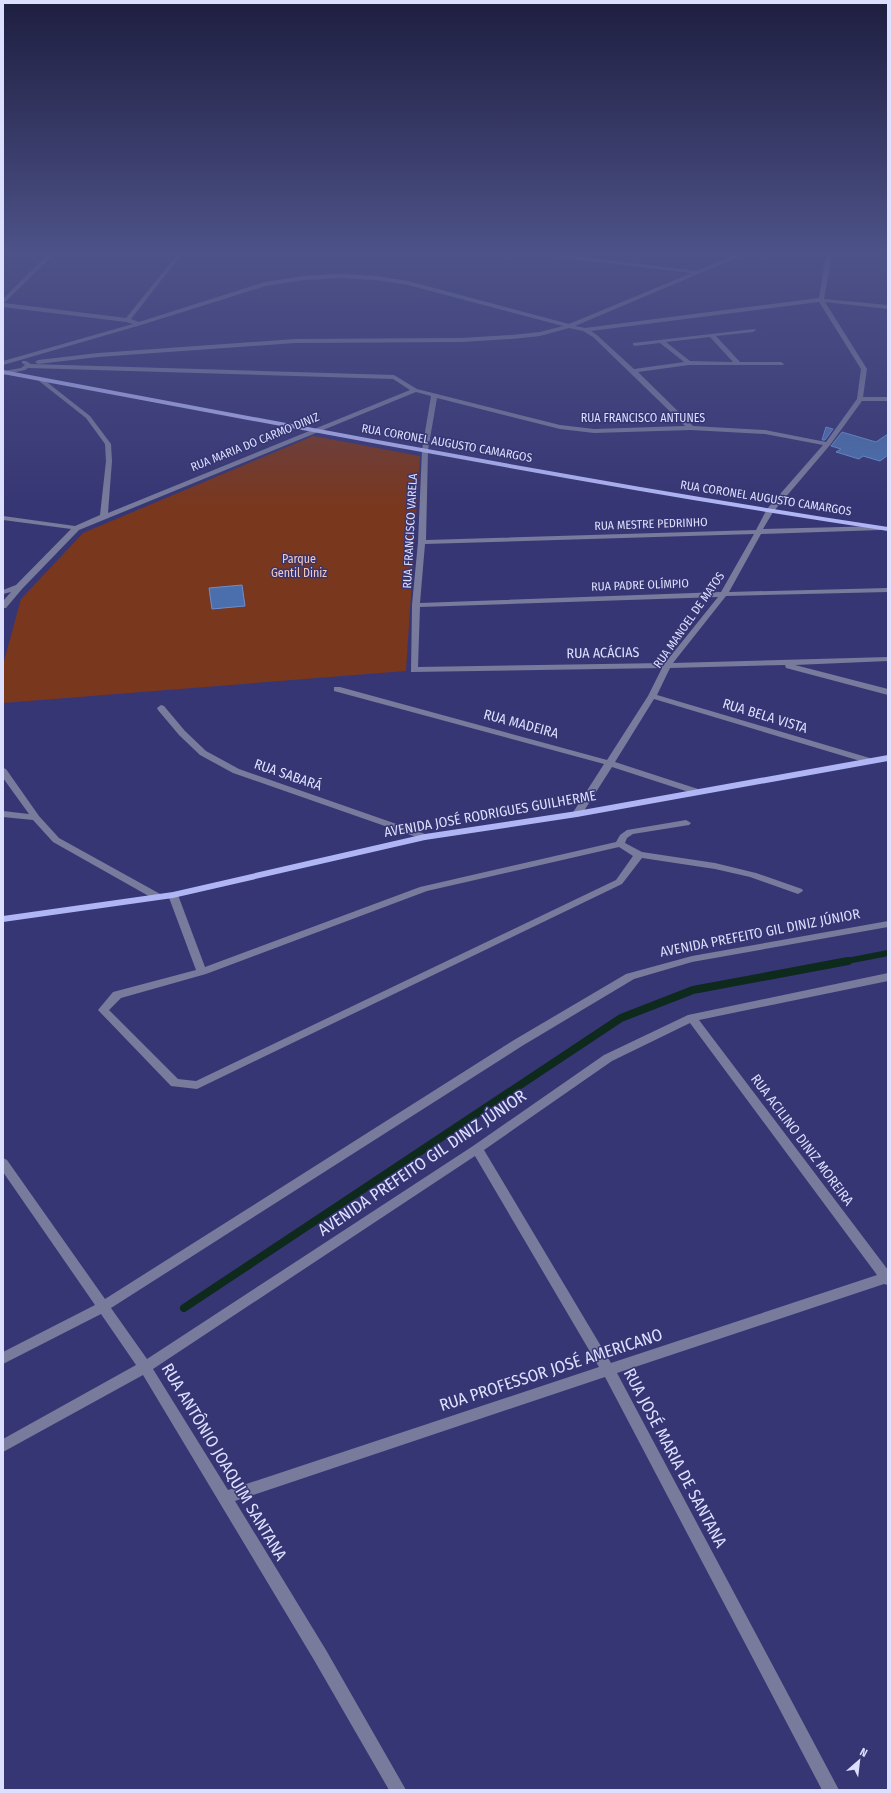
<svg xmlns="http://www.w3.org/2000/svg" width="891" height="1793" font-family="'Fira Sans Condensed',sans-serif">
	<rect width="100%" height="100%" fill="#373674"/>
	<!-- green -->
	<polygon fill="#79371e" points="313,436 420,456 406,671 3,703 3,665 21,599 83,533"/>
	<g fill="none" stroke-linecap="round" stroke-linejoin="round">
		<!-- stream-far1 -->
		<polyline stroke="#0e2a1d" stroke-width="6" points="842,962 888,953"/>
		<!-- stream -->
		<polyline stroke="#0e2a1d" stroke-width="8" points="184,1308 621,1018 693,990 848,961"/>
	</g>
	<!-- building -->
	<g fill="#4b6fac" stroke="#6a8fcf">
		<polygon points="826,427 833,429 825,440 822,440"/>
		<polygon points="842,432 876,442 888,434 888,455 880,461 863,456 859,459 836,452 841,449 831,446"/>
		<polygon points="242,585 245,606 212,609 209,588"/>
	</g>
	<g fill="none" stroke-linecap="round" stroke-linejoin="round">
		<!-- minor -->
		<g fill="#787b9b" fill-rule="evenodd">
			<path d="M47 255H53L4 303 126 318 177 255H181L131 319 139 322 265 282 304 276 339 274 376 276 408 281 569 324 692 273 555 257 553 255H565L697 271 736 255H743L575 326 585 328 819 298 826 255H832L824 299 888 305V309L825 302 867 369 863 397H888V401H862L830 445 773 512 763 529 881 526 885 528 881 530 761 534 729 592 888 588V592L726 596 673 663 888 657V661L795 665 888 689V695L786 668 785 665 670 668 657 695 873 759 874 761 870 764 867 763 654 699 615 762 701 790 703 792 701 794H695L612 767 582 814 577 817 572 814 604 764 334 691V687H340L607 760 648 696 662 668 411 672 412 605 418 542 422 450 431 396 416 392 79 530 22 589 6 608H3V601L11 592 3 594V590L16 585 71 529 3 520V516L75 526 100 515 106 461 105 444 86 418 39 381V379H43L90 416 111 444 112 461 108 513 410 390 393 379 28 368 25 370 3 375V371L21 368 25 365 22 363V361H26L31 364 394 375 417 389 560 425 594 429 685 426 593 337 583 331 569 328 540 336 512 339 462 342 295 343 98 357 38 364 35 362 38 360 98 353 295 339 462 338 512 335 540 332 563 326 408 285 376 280 339 278 304 280 266 286 141 325 3 365V361L133 324 126 322 3 307V299ZM819 302 861 369 857 399 826 442 765 430 693 426 638 372 689 365H783L784 364 781 362H740L716 336 753 332 756 330 755 329 633 343V345L635 346 660 343 684 362 634 369 597 335 591 331ZM710 337 733 362 690 361 666 342ZM437 398 560 429 594 433 691 430 765 434 823 445 767 509 756 530 426 540 428 450ZM754 534 721 592 420 603 425 544ZM718 597 665 663 418 667 420 607Z"/>
			<polygon points="161,705 164,706 185,731 206,751 239,769 428,835 430,837 428,839 422,839 233,773 200,755 179,735 158,710 157,708"/>
			<polygon points="3,768 6,769 39,816 59,838 162,895 163,897 162,899 154,899 53,842 33,820 3,817 3,811 29,814 3,778"/>
			<path d="M686 820 691 823 689 825 633 834 627 838 625 843 642 852 715 863 756 873 802 889 803 891 798 894 750 877 715 869 642 858 622 884 197 1089 171 1086 98 1010 113 992 196 970 168 895 169 893H177L178 895 205 967 420 887 616 842 620 835 627 830ZM619 847 633 856 616 880 196 1081 178 1079 109 1010 121 998 206 974 427 891Z"/>
			<path d="M888 921V927L692 962 634 979 522 1046 111 1308 147 1359 473 1146 604 1055 688 1015 888 973V981L699 1020 888 1270V1285L884 1284 617 1373 839 1790H822L605 1377 235 1501 326 1650 406 1790H389L314 1660 143 1375 3 1452V1439L136 1365 101 1314 3 1364V1352L95 1305 3 1172V1158L7 1160 105 1299 514 1040 626 974 692 956ZM690 1023 877 1275 611 1363 484 1150 612 1061ZM475 1156 599 1367 228 1490 153 1369Z"/>
		</g>
		<!-- major -->
		<g fill="#b0b5f5" fill-rule="evenodd">
			<path d="M3 370C297 425 592 482 888 527V531C592 486 297 429 3 374Z"/>
			<polygon points="888,755 888,761 577,817 425,840 173,898 3,922 3,916 173,892 425,834 577,811"/>
		</g>
	</g>
	<!-- sky -->
	<linearGradient id="sky" x2="0" y2="1"><stop stop-color="#1e1e40"/><stop offset="0.5" stop-color="#4d5288"/><stop offset="1" stop-color="#4d5288" stop-opacity="0"/></linearGradient>
	<rect width="891" height="506" fill="url(#sky)"/>
	<g text-anchor="middle" dominant-baseline="central" stroke-width="3" stroke-linejoin="round" paint-order="stroke">
		<!-- far-street labels -->
		<g font-size="12" fill="#dcdffd" stroke="#373674">
			<text x="643" y="418">RUA FRANCISCO ANTUNES</text>
			<text transform="translate(255 442) rotate(-22)">RUA MARIA DO CARMO DINIZ</text>
			<text transform="translate(447 443) rotate(10)">RUA CORONEL AUGUSTO CAMARGOS</text>
			<text transform="translate(766 498) rotate(9)">RUA CORONEL AUGUSTO CAMARGOS</text>
			<text transform="translate(651 524) rotate(-2)">RUA MESTRE PEDRINHO</text>
			<text transform="translate(410 531) rotate(-87)">RUA FRANCISCO VARELA</text>
			<text transform="translate(640 585) rotate(-2)">RUA PADRE OLÍMPIO</text>
			<text transform="translate(689 620) rotate(-55)">RUA MANOEL DE MATOS</text>
		</g>
		<!-- far-park labels -->
		<g font-size="12" fill="#f4c8b9" stroke="#373674">
			<text x="299" y="559">Parque<tspan x="299" dy="14">Gentil Diniz</tspan></text>
		</g>
		<!-- street labels -->
		<g font-size="14" fill="#dcdffd" stroke="#373674">
			<text transform="translate(603 653) rotate(-1)">RUA ACÁCIAS</text>
			<text transform="translate(765 716) rotate(17)">RUA BELA VISTA</text>
			<text transform="translate(521 724) rotate(15)">RUA MADEIRA</text>
			<text transform="translate(288 775) rotate(19)">RUA SABARÁ</text>
			<text transform="translate(490 814) rotate(-10)">AVENIDA JOSÉ RODRIGUES GUILHERME</text>
			<text transform="translate(760 933) rotate(-11)">AVENIDA PREFEITO GIL DINIZ JÚNIOR</text>
			<text transform="translate(802 1140) rotate(53)">RUA ACILINO DINIZ MOREIRA</text>
		</g>
		<!-- near-street labels -->
		<g font-size="17" fill="#dcdffd" stroke="#373674">
			<text transform="translate(422 1163) rotate(-34)">AVENIDA PREFEITO GIL DINIZ JÚNIOR</text>
			<text transform="translate(551 1370) rotate(-18)">RUA PROFESSOR JOSÉ AMERICANO</text>
			<text transform="translate(675 1458) rotate(62)">RUA JOSÉ MARIA DE SANTANA</text>
			<text transform="translate(224 1462) rotate(59)">RUA ANTÔNIO JOAQUIM SANTANA</text>
		</g>
	</g>
	<!-- border -->
	<rect width="891" height="1793" fill="none" stroke="#dcdffd" stroke-width="8"/>
	<!-- north arrow -->
	<g transform="translate(859 1761) rotate(28)" stroke="#373674" stroke-width="3" paint-order="stroke">
	<path d="M0-3L7 15L0 10L-7 15Z" fill="#dcdffd"/>
	<text y="-6" font-size="11" font-weight="bold" text-anchor="middle" fill="#dcdffd">N</text>
	</g>
</svg>
